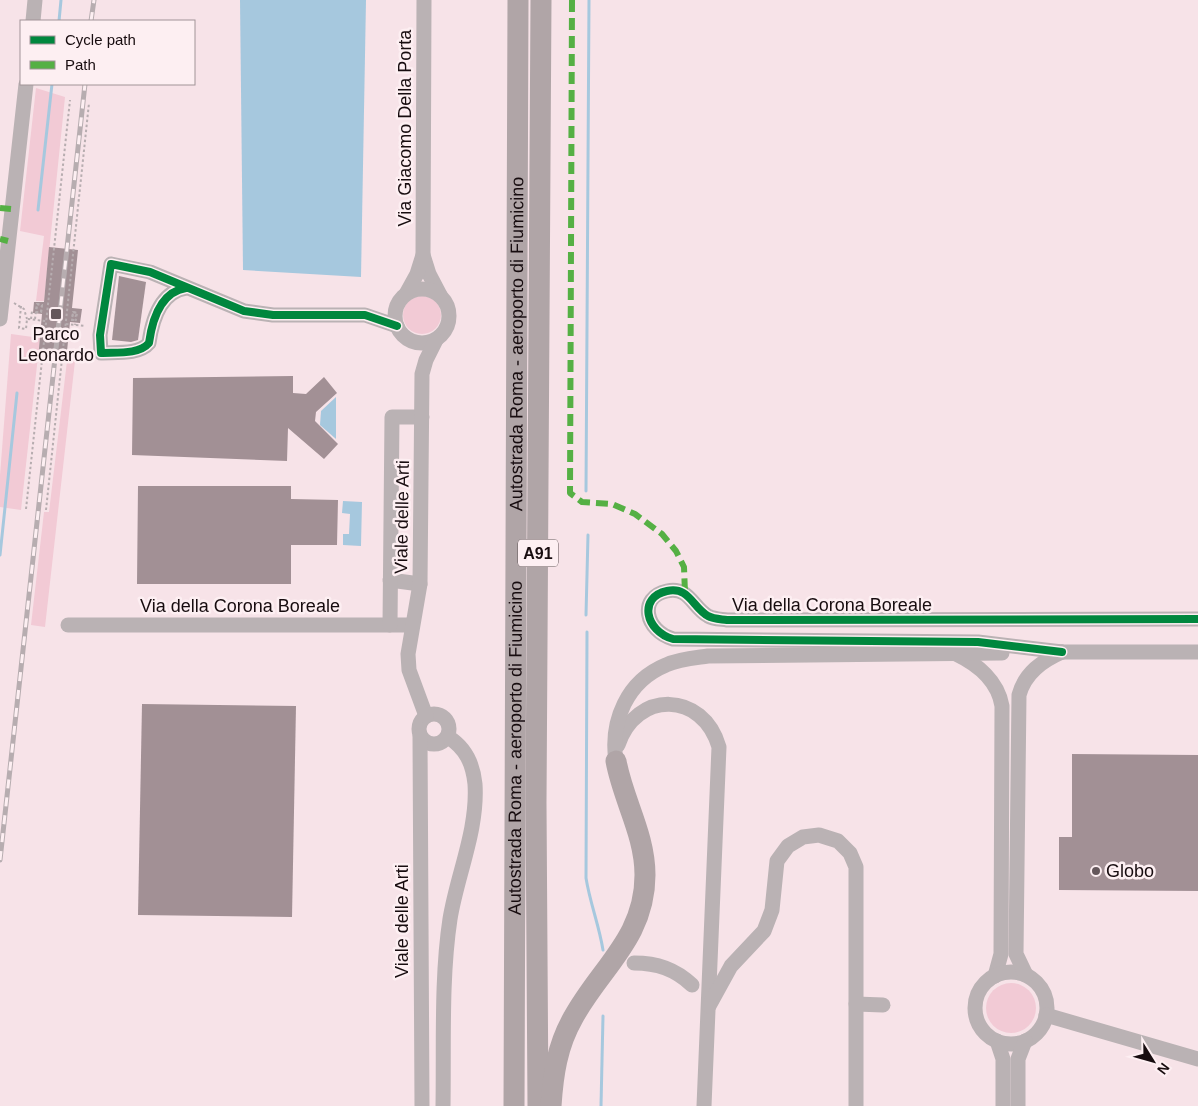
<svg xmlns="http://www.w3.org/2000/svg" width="1198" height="1106" font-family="Arial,sans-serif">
	<rect width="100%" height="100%" fill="#f7e3e8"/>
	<!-- green -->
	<g fill="#f2cad5">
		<polygon points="36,88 65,97 44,301 36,301 44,236 20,231"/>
		<circle cx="422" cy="315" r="19"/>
		<polygon points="11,334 40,338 21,510 0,507 0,475"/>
		<polygon points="67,361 75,361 45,627 31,625 44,512 49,512"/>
		<circle cx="1011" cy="1008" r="25"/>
	</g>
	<!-- water -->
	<g fill="#a6c8de">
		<polygon points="240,0 366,0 361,277 243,270"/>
		<polygon points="336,397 336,439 320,425 321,411"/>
		<polygon points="343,501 362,502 361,546 343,545 343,534 349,534 350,514 342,513"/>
	</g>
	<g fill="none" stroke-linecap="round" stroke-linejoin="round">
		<!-- stream -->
		<g stroke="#a6c8de" stroke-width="3">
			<polyline points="59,21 61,0"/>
			<polyline points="38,210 52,84"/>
			<polyline points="586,491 589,0"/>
			<polyline points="0,555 17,393"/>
			<polyline points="586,615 588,535"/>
			<path d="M587 632 586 878C590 903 599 925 603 950"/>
			<polyline points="601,1106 603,1016"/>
		</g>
	</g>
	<!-- building -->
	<g fill="#a29095">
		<polygon points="49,247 78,250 72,308 82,309 80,323 70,322 66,361 38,359 42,314 33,313 34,302 44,302"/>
		<polygon points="119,276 146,282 138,340 131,342 112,340"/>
		<polygon points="293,376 293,393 306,394 324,377 337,393 316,412 315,421 338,444 324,459 288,428 287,461 132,455 133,378"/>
		<polygon points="138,486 291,486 291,499 338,500 337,545 291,545 291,584 137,584"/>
		<polygon points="142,704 296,706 292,917 138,915"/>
		<polygon points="1072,754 1198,755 1198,891 1059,890 1059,837 1072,837"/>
	</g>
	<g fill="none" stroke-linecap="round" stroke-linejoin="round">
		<!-- path -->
		<g stroke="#b7adb0" stroke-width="2" stroke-dasharray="2.5 2.5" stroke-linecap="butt">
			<polyline points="14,303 24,309 27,319"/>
			<polyline points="21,306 19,328 26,329 27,319 46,321"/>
			<polyline points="31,319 32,311"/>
			<polyline points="35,319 37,304 42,305 41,312 38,312"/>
			<polyline points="74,320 72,320 73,312 77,313 75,325"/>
			<polyline points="66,324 85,326"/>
			<polyline points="26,509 70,100"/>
			<polyline points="46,510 89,103"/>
		</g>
		<!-- minor -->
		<g stroke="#bab2b4" stroke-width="15">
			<polyline points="33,21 35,0"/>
			<polyline points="423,255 429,274 440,295"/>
			<path d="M186 288C160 292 152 321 149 343 139 355 115 352 101 353L100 335 111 264 150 272 244 311 273 315H365L397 326"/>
			<circle cx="422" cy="316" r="27"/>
			<polyline points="406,294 417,274 423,255 424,0"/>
			<polyline points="0,319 26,84"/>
			<polyline points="390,580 420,584"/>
			<polyline points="68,625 412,625"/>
			<polyline points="390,625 392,417 422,417"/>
			<polyline points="1052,652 1198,652"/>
			<path d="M1062 652 978 642 673 639C645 631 638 597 667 591 689 586 693 608 708 616 713 619 720 619 727 620L1198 619"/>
			<path d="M956 654C977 664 998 681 1002 706L1001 954 995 976"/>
			<circle cx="434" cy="729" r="15"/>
			<polyline points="426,716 409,670 408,654 420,584 422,374 426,360 436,340"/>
			<polyline points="420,736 422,1106"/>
			<path d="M618 745C636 690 703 691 719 747L704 1106"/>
			<path d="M616 761C610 721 627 681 666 665 679 659 694 658 708 656L1002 653"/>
			<path d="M634 963C657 963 675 969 692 985"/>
			<circle cx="1011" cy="1008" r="36"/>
			<path d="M1026 975 1016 954 1019 695C1025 673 1042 661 1062 652"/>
			<polyline points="856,1004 883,1005"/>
			<polyline points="709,1006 731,966 764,931 772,910 777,861 788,846 803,837 819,835 838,841 850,853 856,867 856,1106"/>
			<polyline points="1046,1015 1198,1059"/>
			<polyline points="997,1041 1003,1059 1003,1106"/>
			<path d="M443 1106C444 1046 441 978 450 919 457 875 478 830 475 784 473 764 466 748 448 737"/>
			<polyline points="1018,1106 1018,1059 1025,1041"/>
		</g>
		<!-- highway -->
		<g stroke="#b0a5a7" stroke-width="21">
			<path id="s1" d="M514 1106 518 0"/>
			<polyline points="538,1106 536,803 541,0"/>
			<path d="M551 1106C553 1075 557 1046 573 1018 600 968 645 938 645 875 645 834 623 800 616 761"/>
		</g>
		<!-- rail casing -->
		<g stroke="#b7adb0" stroke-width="5">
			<g id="rail">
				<polyline points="91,21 94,0"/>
				<polyline points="0,860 85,84"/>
			</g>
		</g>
		<!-- rail -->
		<use href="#rail" stroke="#fdeff2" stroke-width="3" stroke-dasharray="9" stroke-linecap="butt"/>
		<!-- path-bridge -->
		<g stroke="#b7adb0" stroke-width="2" stroke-dasharray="2.5 2.5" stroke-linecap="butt">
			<polyline points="38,312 36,312 37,304 42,305 41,313"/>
			<polyline points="72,321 73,312 77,313 74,320"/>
		</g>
		<!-- quiet -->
		<g stroke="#55b044" stroke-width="6" stroke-dasharray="12 6" stroke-linecap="butt">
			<polyline points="572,0 570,493 582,502 612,504 635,514 662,534 676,551 684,567 685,593"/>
			<polyline points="0,208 11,209"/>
			<polyline points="0,239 8,241"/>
		</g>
		<!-- cycleway casing -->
		<g stroke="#fdeff2" stroke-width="11">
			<g id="cycleway">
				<path d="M186 288C160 292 152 321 149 343 139 355 115 352 101 353L100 335 111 264 150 272 244 311 273 315H365L397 326"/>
				<path d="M1062 652 978 642 673 639C645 631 638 597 667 591 689 586 693 608 708 616 713 619 720 619 727 620L1198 619"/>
			</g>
		</g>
		<!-- cycleway -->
		<use href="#cycleway" stroke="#00873e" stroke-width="8"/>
	</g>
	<!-- markers -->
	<g fill="#65575b" stroke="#fdeff2" stroke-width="2">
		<rect x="50" y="308" width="12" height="12" rx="2.5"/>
		<circle cx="1096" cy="871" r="5"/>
	</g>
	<g text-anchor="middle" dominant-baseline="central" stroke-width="5" stroke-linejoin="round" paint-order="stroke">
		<!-- shield labels -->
		<rect fill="#fdeff2" stroke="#5c5053" stroke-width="1" x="518" y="539.5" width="40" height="27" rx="4"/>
		<g font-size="16" font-weight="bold" fill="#170c0f">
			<text x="538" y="553">A91</text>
		</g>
		<!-- street labels -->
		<g font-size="18" fill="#170c0f" stroke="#fdeff2">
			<text transform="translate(405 128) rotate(-90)">Via Giacomo Della Porta</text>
			<text stroke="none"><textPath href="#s1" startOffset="762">Autostrada Roma - aeroporto di Fiumicino</textPath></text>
			<text transform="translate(402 517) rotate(-89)">Viale delle Arti</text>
			<text x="832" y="605">Via della Corona Boreale</text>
			<text x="240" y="606">Via della Corona Boreale</text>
			<text stroke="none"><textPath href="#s1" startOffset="358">Autostrada Roma - aeroporto di Fiumicino</textPath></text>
			<text transform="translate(402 921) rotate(-90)">Viale delle Arti</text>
		</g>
		<!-- poi labels -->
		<g font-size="18" fill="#170c0f" stroke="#fdeff2">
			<text x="56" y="334">Parco<tspan x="56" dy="21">Leonardo</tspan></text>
			<text x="1106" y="871" text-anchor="start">Globo</text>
		</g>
	</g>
	<!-- legend -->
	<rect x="20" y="20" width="175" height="65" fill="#fdeff2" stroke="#a19497"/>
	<rect x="30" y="36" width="25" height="8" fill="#00873e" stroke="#a19497"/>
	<text x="65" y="45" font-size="15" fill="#170c0f">Cycle path</text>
	<rect x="30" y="61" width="25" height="8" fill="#55b044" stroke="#a19497"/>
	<text x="65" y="70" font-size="15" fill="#170c0f">Path</text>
	<!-- north arrow -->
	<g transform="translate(1153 1061) rotate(127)" stroke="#fdeff2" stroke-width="4" paint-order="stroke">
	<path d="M0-4L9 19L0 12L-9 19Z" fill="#170c0f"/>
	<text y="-8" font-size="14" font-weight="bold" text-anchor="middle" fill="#170c0f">N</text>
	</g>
</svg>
